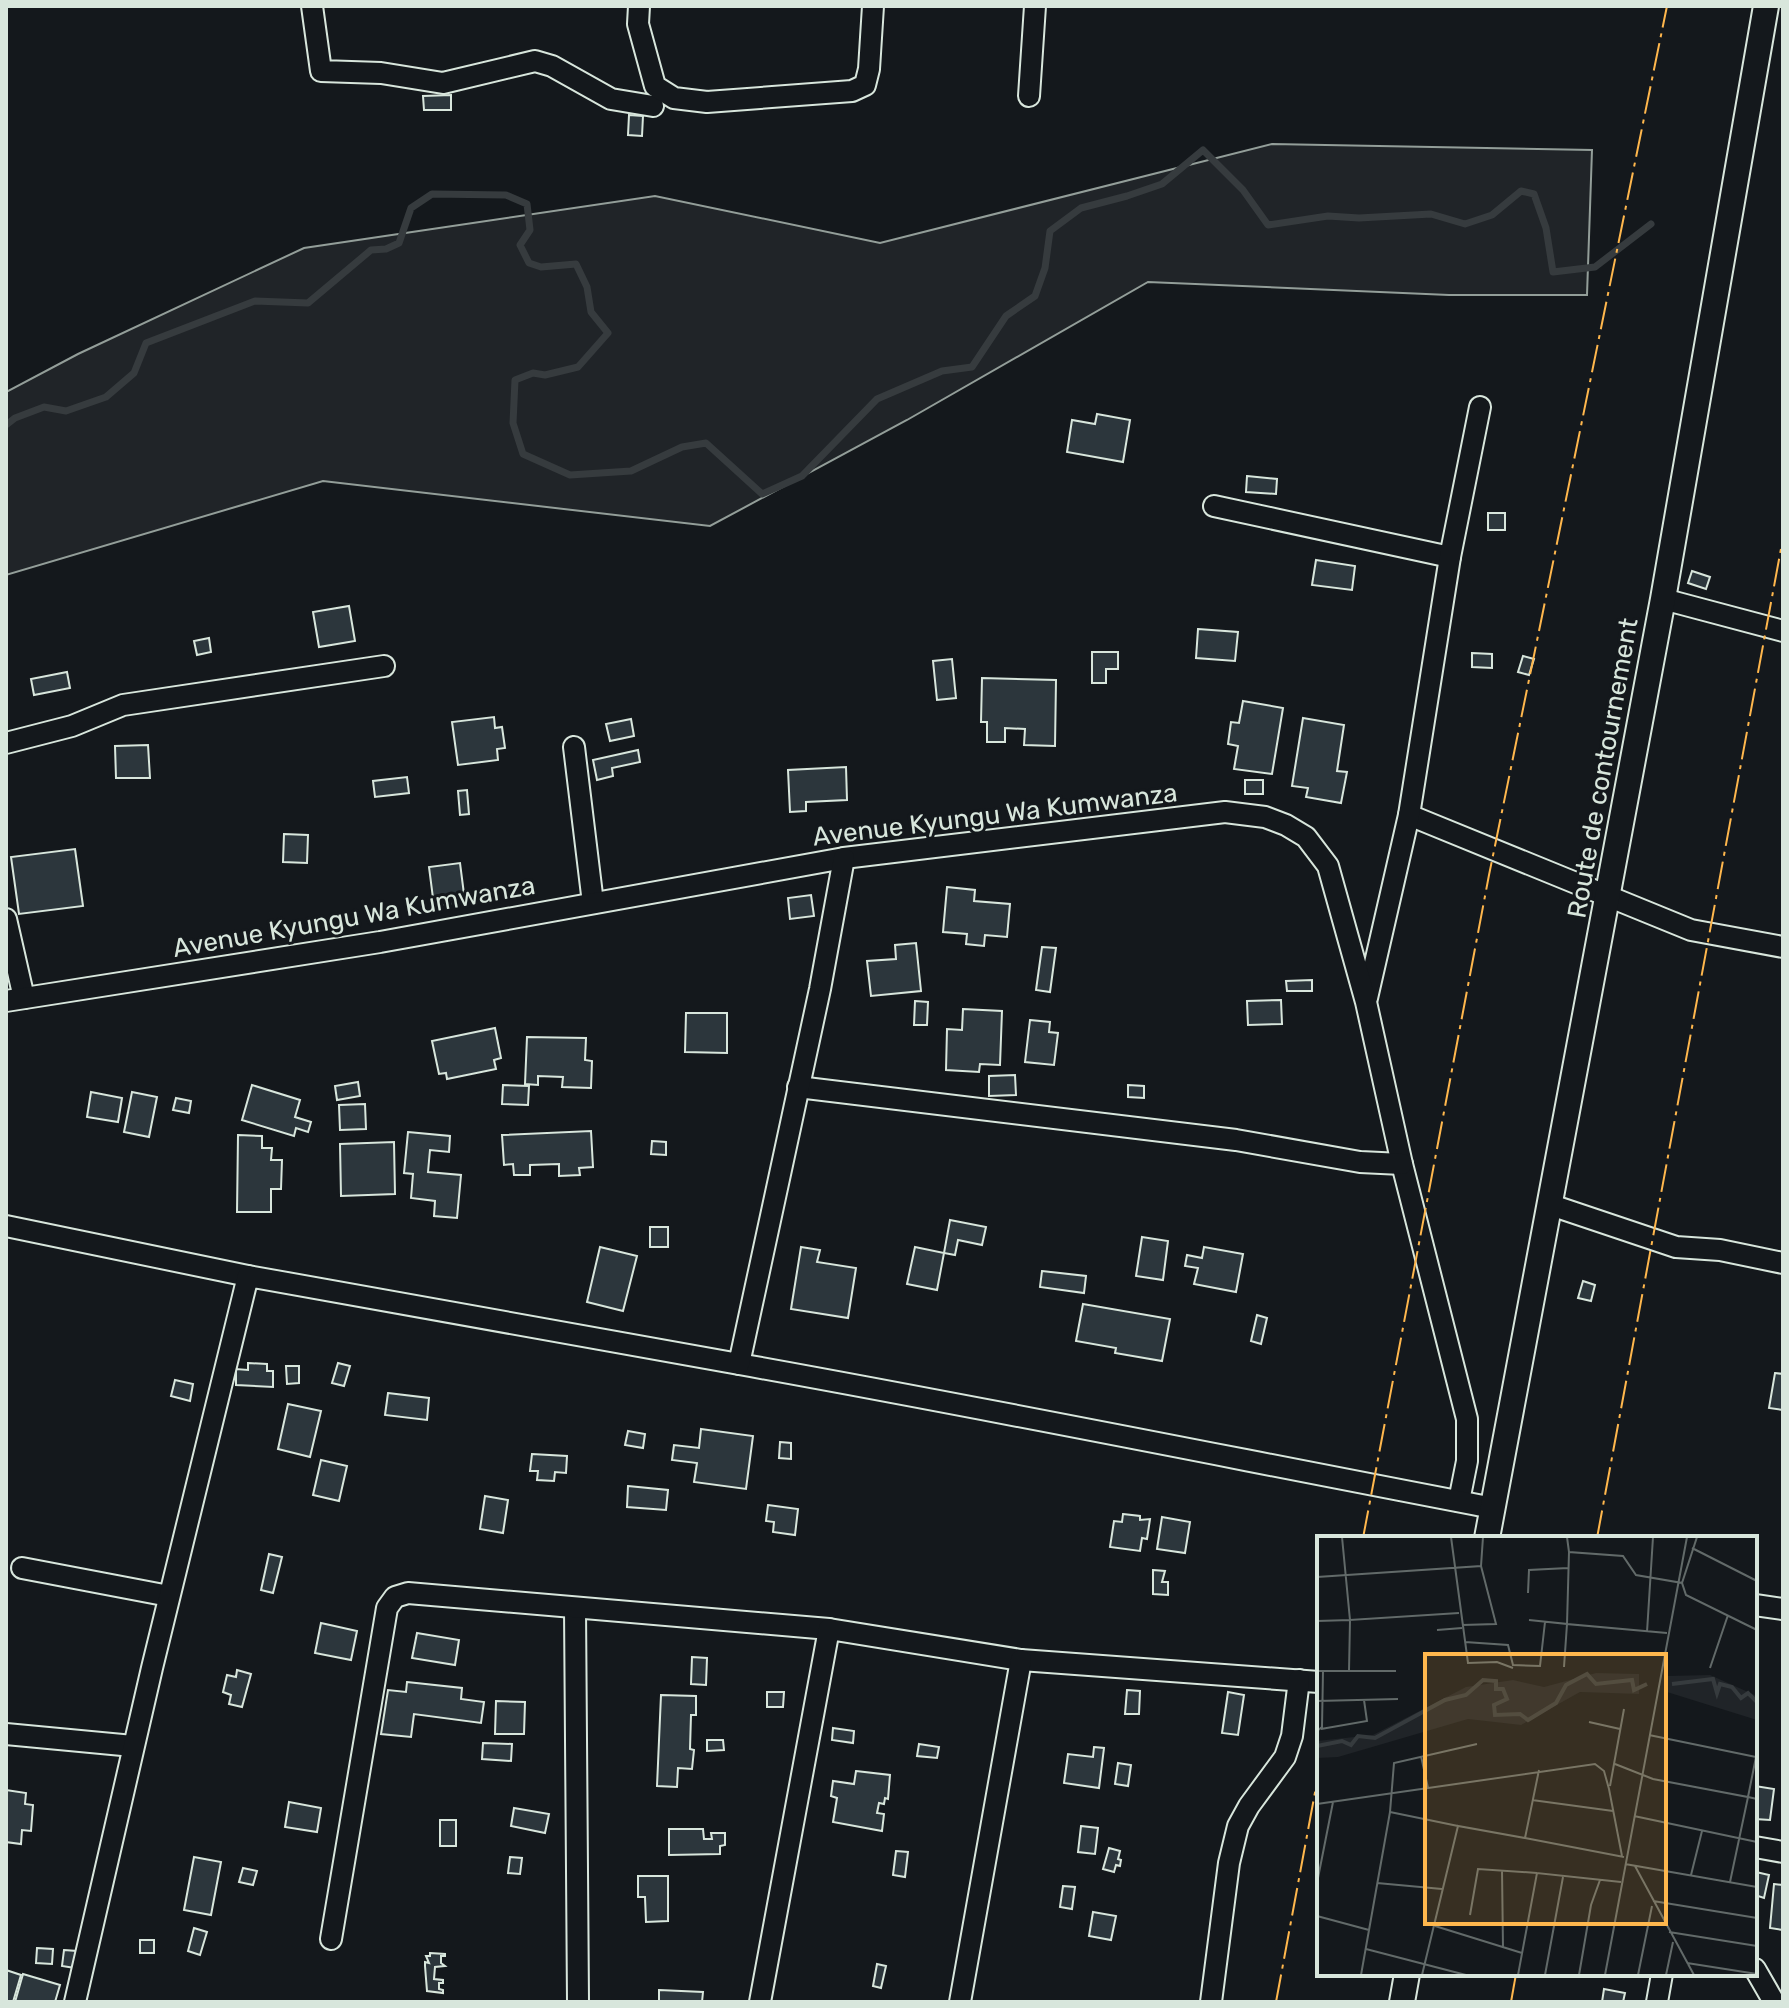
<svg xmlns="http://www.w3.org/2000/svg" width="1789" height="2008" font-family="Rubik,sans-serif">
	<rect width="100%" height="100%" fill="#14181c"/>
	<!-- green -->
	<polygon fill="#202428" stroke="#939e99" stroke-width="2" points="1272,144 1592,150 1587,295 1449,295 1148,282 907,420 710,526 323,481 6,575 6,392 78,354 304,248 655,196 880,243"/>
	<g fill="none" stroke-linecap="round" stroke-linejoin="round">
		<!-- stream -->
		<polyline stroke="#363b3e" stroke-width="7" points="6,425 15,418 44,407 66,411 106,397 134,373 146,343 255,301 308,303 371,250 386,249 399,243 411,208 432,194 506,195 527,204 530,230 520,245 529,263 541,267 576,264 587,287 591,312 608,333 578,367 545,375 533,373 515,380 513,423 523,454 570,475 631,471 682,447 706,443 762,494 802,476 877,399 942,371 972,367 1006,316 1035,296 1045,268 1050,231 1081,208 1127,196 1162,184 1203,150 1243,190 1268,225 1328,216 1359,218 1431,214 1465,224 1492,215 1521,191 1534,194 1546,228 1553,272 1595,267 1651,224"/>
	</g>
	<!-- building -->
	<g fill="#2c363c" stroke="#d8e6dc" stroke-width="2">
		<polygon points="451,95 451,110 424,110 423,96"/>
		<polygon points="629,115 643,116 642,136 628,135"/>
		<polygon points="1097,414 1130,420 1123,462 1067,452 1072,420 1095,424"/>
		<polygon points="1247,476 1277,479 1276,494 1246,492"/>
		<rect x="1488" y="513" width="17" height="17"/>
		<polygon points="1316,560 1355,566 1352,590 1312,585"/>
		<polygon points="1692,571 1710,577 1706,589 1688,583"/>
		<polygon points="349,606 355,641 319,647 313,612"/>
		<polygon points="1198,629 1238,632 1235,661 1196,658"/>
		<polygon points="209,638 211,652 197,655 194,641"/>
		<polygon points="1092,652 1118,652 1118,669 1106,669 1106,683 1092,683"/>
		<polygon points="1472,653 1492,654 1492,668 1472,667"/>
		<polygon points="1523,656 1534,659 1529,675 1518,672"/>
		<polygon points="952,659 956,698 937,700 933,661"/>
		<polygon points="67,672 70,688 34,695 31,679"/>
		<polygon points="982,678 1056,680 1055,746 1024,745 1025,729 1005,728 1005,742 987,742 987,722 981,722"/>
		<polygon points="1243,701 1283,708 1272,774 1234,769 1238,746 1228,744 1231,722 1239,723"/>
		<polygon points="494,717 495,728 502,727 505,748 497,749 498,760 458,765 452,722"/>
		<polygon points="1303,718 1344,725 1337,771 1347,772 1341,803 1306,797 1308,788 1292,786"/>
		<polygon points="631,719 634,736 610,741 606,724"/>
		<polygon points="148,745 150,778 116,778 115,746"/>
		<polygon points="638,750 640,762 612,768 613,776 597,780 593,760"/>
		<polygon points="846,767 847,800 806,802 806,811 790,812 788,770"/>
		<polygon points="407,777 409,793 375,797 373,781"/>
		<rect x="1245" y="780" width="18" height="14"/>
		<polygon points="467,790 469,814 460,815 458,791"/>
		<polygon points="284,834 308,835 307,863 283,862"/>
		<polygon points="75,849 83,906 19,914 11,857"/>
		<polygon points="460,863 465,902 434,906 429,867"/>
		<polygon points="947,887 975,890 974,901 1010,904 1007,937 985,935 984,946 966,944 967,934 943,932"/>
		<polygon points="811,895 814,916 790,919 788,898"/>
		<polygon points="916,943 921,991 871,996 867,961 896,959 895,945"/>
		<polygon points="1042,947 1056,948 1050,992 1036,990"/>
		<polygon points="1312,980 1312,991 1287,991 1286,981"/>
		<polygon points="1281,1000 1282,1024 1248,1025 1247,1001"/>
		<polygon points="915,1001 928,1002 927,1025 914,1025"/>
		<polygon points="963,1009 1002,1011 1000,1065 980,1064 979,1072 946,1070 947,1029 962,1030"/>
		<polygon points="686,1013 727,1013 727,1053 685,1052"/>
		<polygon points="1030,1020 1050,1022 1049,1032 1058,1033 1054,1065 1025,1062"/>
		<polygon points="495,1028 501,1058 494,1060 496,1069 447,1079 446,1073 439,1074 432,1041"/>
		<polygon points="527,1037 586,1038 585,1060 592,1061 591,1088 562,1087 563,1077 538,1076 538,1085 525,1084"/>
		<polygon points="1015,1075 1016,1095 989,1096 989,1076"/>
		<polygon points="358,1082 360,1096 337,1100 335,1086"/>
		<polygon points="252,1085 300,1100 295,1117 311,1122 308,1132 296,1128 294,1136 242,1120"/>
		<polygon points="503,1085 529,1086 528,1105 502,1104"/>
		<polygon points="1128,1085 1144,1086 1144,1098 1128,1097"/>
		<polygon points="91,1092 122,1098 118,1122 87,1117"/>
		<polygon points="132,1092 157,1097 149,1137 124,1132"/>
		<polygon points="176,1098 191,1101 189,1113 173,1110"/>
		<polygon points="365,1104 366,1129 340,1130 339,1105"/>
		<polygon points="591,1131 593,1167 579,1168 580,1175 559,1176 559,1164 530,1165 530,1175 514,1175 513,1164 504,1165 502,1135"/>
		<polygon points="408,1132 450,1136 449,1152 430,1150 428,1172 461,1175 457,1218 434,1216 435,1201 411,1198 413,1174 404,1173"/>
		<polygon points="238,1135 262,1136 262,1148 272,1148 271,1160 282,1160 281,1189 271,1189 271,1212 237,1212"/>
		<polygon points="652,1141 666,1142 666,1155 651,1154"/>
		<polygon points="394,1142 395,1194 341,1196 340,1144"/>
		<polygon points="950,1220 986,1227 982,1245 958,1240 955,1255 944,1253"/>
		<rect x="650" y="1227" width="18" height="20"/>
		<polygon points="1142,1237 1168,1241 1163,1280 1136,1276"/>
		<polygon points="600,1247 637,1256 623,1311 587,1302"/>
		<polygon points="801,1247 820,1250 817,1262 856,1268 848,1318 791,1309"/>
		<polygon points="915,1247 944,1253 937,1290 907,1284"/>
		<polygon points="1204,1247 1243,1254 1236,1292 1194,1284 1198,1268 1185,1266 1187,1255 1202,1258"/>
		<polygon points="1042,1271 1086,1276 1084,1293 1040,1287"/>
		<polygon points="1583,1281 1595,1285 1591,1301 1578,1298"/>
		<polygon points="1083,1304 1170,1319 1162,1361 1115,1353 1116,1348 1076,1341"/>
		<polygon points="1257,1315 1267,1318 1261,1344 1251,1341"/>
		<polygon points="248,1363 267,1364 267,1371 273,1371 273,1387 236,1385 236,1369 248,1370"/>
		<polygon points="338,1363 350,1366 344,1386 332,1383"/>
		<polygon points="286,1366 299,1366 299,1383 287,1384"/>
		<polygon points="1775,1373 1783,1374 1783,1410 1769,1408"/>
		<polygon points="175,1380 193,1384 190,1401 171,1396"/>
		<polygon points="388,1393 429,1398 427,1420 385,1415"/>
		<polygon points="288,1404 321,1411 310,1457 278,1449"/>
		<polygon points="701,1429 753,1436 746,1489 694,1482 697,1463 672,1460 674,1445 699,1448"/>
		<polygon points="628,1431 645,1434 643,1448 625,1445"/>
		<polygon points="780,1442 791,1443 791,1459 779,1458"/>
		<polygon points="532,1454 567,1456 566,1473 555,1472 554,1481 537,1480 538,1471 530,1471"/>
		<polygon points="321,1460 347,1466 339,1501 313,1495"/>
		<polygon points="628,1486 668,1490 666,1510 627,1507"/>
		<polygon points="485,1496 508,1500 503,1533 480,1529"/>
		<polygon points="768,1505 798,1509 795,1535 773,1532 774,1522 766,1521"/>
		<polygon points="1123,1514 1140,1516 1140,1520 1150,1519 1147,1539 1142,1538 1140,1551 1110,1547 1114,1521 1122,1522"/>
		<polygon points="1162,1517 1190,1522 1185,1553 1157,1549"/>
		<polygon points="269,1554 282,1557 273,1593 261,1590"/>
		<polygon points="1153,1570 1165,1571 1162,1582 1168,1582 1168,1595 1153,1594"/>
		<polygon points="321,1623 357,1631 351,1660 315,1653"/>
		<polygon points="417,1633 459,1640 455,1665 412,1658"/>
		<polygon points="692,1657 707,1658 706,1685 691,1684"/>
		<polygon points="237,1670 251,1674 242,1707 229,1704 231,1695 223,1692 227,1675 236,1677"/>
		<polygon points="407,1682 462,1688 461,1699 484,1702 481,1723 414,1714 411,1737 381,1734 388,1690 406,1692"/>
		<polygon points="1127,1690 1140,1691 1139,1714 1125,1714"/>
		<polygon points="767,1692 784,1692 783,1707 767,1707"/>
		<polygon points="1228,1692 1244,1695 1238,1735 1222,1733"/>
		<polygon points="661,1695 696,1696 696,1715 691,1715 690,1749 694,1750 692,1769 678,1768 677,1787 657,1786"/>
		<polygon points="496,1701 525,1702 524,1734 495,1734"/>
		<polygon points="833,1728 854,1731 853,1743 832,1740"/>
		<polygon points="707,1740 723,1740 724,1750 707,1751"/>
		<polygon points="483,1743 512,1744 511,1761 482,1759"/>
		<polygon points="919,1744 939,1747 937,1758 917,1756"/>
		<polygon points="1094,1747 1104,1748 1099,1788 1064,1783 1068,1754 1093,1757"/>
		<polygon points="1118,1763 1131,1765 1128,1786 1115,1784"/>
		<polygon points="856,1771 890,1775 888,1799 885,1798 884,1804 879,1803 877,1813 884,1814 882,1831 833,1822 837,1798 831,1796 833,1781 854,1784"/>
		<polygon points="1755,1786 1774,1789 1770,1820 1755,1819"/>
		<polygon points="6,1790 26,1793 25,1804 33,1805 31,1831 22,1830 21,1844 6,1842"/>
		<polygon points="289,1802 321,1808 317,1832 285,1827"/>
		<polygon points="514,1808 549,1814 545,1833 511,1826"/>
		<rect x="440" y="1820" width="16" height="26"/>
		<polygon points="1081,1826 1098,1828 1095,1854 1078,1852"/>
		<polygon points="669,1829 703,1829 704,1839 712,1839 711,1833 725,1833 725,1845 720,1846 720,1854 669,1855"/>
		<polygon points="1109,1848 1120,1851 1118,1859 1121,1860 1120,1866 1116,1865 1114,1872 1103,1869"/>
		<polygon points="896,1851 908,1852 905,1877 893,1875"/>
		<polygon points="194,1857 221,1862 211,1915 184,1910"/>
		<polygon points="510,1857 522,1858 520,1874 508,1873"/>
		<polygon points="243,1868 257,1871 253,1885 239,1882"/>
		<polygon points="1756,1872 1769,1875 1764,1898 1755,1895"/>
		<polygon points="638,1876 668,1876 668,1921 646,1922 645,1897 638,1897"/>
		<polygon points="1774,1884 1783,1885 1783,1930 1770,1928"/>
		<polygon points="1063,1886 1075,1887 1072,1909 1060,1907"/>
		<polygon points="1093,1912 1116,1916 1111,1940 1089,1936"/>
		<polygon points="194,1928 207,1932 200,1955 188,1951"/>
		<rect x="140" y="1940" width="14" height="13"/>
		<polygon points="37,1948 53,1949 52,1964 36,1963"/>
		<polygon points="64,1950 77,1951 75,1968 62,1966"/>
		<polygon points="430,1953 445,1954 445,1956 441,1956 441,1963 445,1966 435,1967 434,1979 443,1980 443,1983 439,1983 439,1989 443,1990 443,1993 427,1991 425,1966 425,1962 429,1963 426,1956 430,1956"/>
		<polygon points="877,1964 886,1966 881,1988 873,1986"/>
		<polygon points="6,1970 21,1975 13,2002 6,2002"/>
		<polygon points="23,1974 60,1985 55,2002 15,2002"/>
		<polygon points="1604,1989 1625,1993 1623,2002 1602,2002"/>
		<polygon points="659,1990 703,1992 702,2002 659,2002"/>
	</g>
	<g fill="none" stroke-linecap="round" stroke-linejoin="round">
		<!-- minor casing -->
		<g stroke="#d8e6dc" stroke-width="24">
			<g id="minor">
				<polyline points="312,6 321,71 381,73 443,83 535,61 552,66 611,99 653,106"/>
				<polyline points="639,6 638,24 655,86 674,98 707,102 852,91 865,85 869,69 873,6"/>
				<polyline points="1029,96 1035,6"/>
				<polyline points="1214,506 1450,557"/>
				<polyline points="1663,599 1783,631"/>
				<polyline points="6,743 72,726 123,705 384,666"/>
				<polyline points="574,747 593,903"/>
				<polyline points="1409,815 1691,930 1783,947"/>
				<polyline points="6,919 24,998"/>
				<polyline points="1367,998 1409,815 1450,557 1480,407"/>
				<polyline points="6,1001 380,942 844,858 1225,812 1265,817 1286,825 1306,837 1328,866 1366,1002 1402,1164 1467,1419 1467,1461 1459,1501"/>
				<polyline points="798,1087 1236,1140 1360,1162 1402,1164"/>
				<polyline points="1551,1205 1676,1247 1720,1250 1783,1263"/>
				<polyline points="6,1226 248,1276"/>
				<path d="M739 1364C991 1409 1242 1460 1493 1508"/>
				<polyline points="22,1568 169,1596"/>
				<polyline points="1755,1605 1783,1609"/>
				<polyline points="575,1608 578,2002"/>
				<polyline points="6,1734 133,1746"/>
				<polyline points="1755,1847 1783,1852"/>
				<polyline points="331,1939 387,1608 395,1597 408,1593 829,1629"/>
				<polyline points="1755,1969 1774,2002"/>
				<polyline points="75,2002 152,1668 248,1276 739,1364 820,989 844,858"/>
				<polyline points="760,2002 829,1629 1021,1660 1319,1682"/>
				<polyline points="960,2002 1021,1660"/>
				<polyline points="1211,2002 1229,1863 1238,1826 1249,1806 1285,1757 1292,1736 1299,1680"/>
				<polyline points="1657,2002 1662,1974"/>
			</g>
		</g>
		<!-- tertiary casing -->
		<g stroke="#d8e6dc" stroke-width="28">
			<g id="tertiary">
				<polyline points="1487,1538 1663,599 1766,6"/>
				<polyline points="1402,2002 1407,1974"/>
			</g>
		</g>
		<!-- minor -->
		<use href="#minor" stroke="#14181c" stroke-width="20"/>
		<!-- tertiary -->
		<use href="#tertiary" stroke="#14181c" stroke-width="24"/>
		<!-- power -->
		<g stroke="#ffb74d" stroke-width="2" stroke-dasharray="28 6 4 6" stroke-linecap="butt">
			<polyline points="1363,1538 1489,875 1667,6"/>
			<polyline points="1597,1538 1783,538"/>
			<polyline points="1276,2002 1319,1771"/>
			<polyline points="1511,2002 1516,1974"/>
		</g>
	</g>
	<g text-anchor="middle" dominant-baseline="central" stroke-width="6" stroke-linejoin="round" paint-order="stroke">
		<!-- street labels -->
		<g font-size="26" fill="#d8e6dc" stroke="#14181c">
			<text transform="translate(1603 768) rotate(-80)">Route de contournement</text>
			<text transform="translate(995 815) rotate(-7)">Avenue Kyungu Wa Kumwanza</text>
			<text transform="translate(354 917) rotate(-10)">Avenue Kyungu Wa Kumwanza</text>
		</g>
	</g>
	<!-- overview -->
	<g transform="translate(1317 1536)">
		<rect width="440" height="440" fill="#14181c"/>
		<path d="M279 137 322 138V158L263 156 204 189 151 183 21 221 0 222V205L56 199 149 151 196 144 227 151ZM393 139 440 160V184L350 156 351 140Z" fill="#202428"/>
		<path fill="none" stroke="#363b3e" stroke-width="4" d="M355 148 396 143 400 157 403 148 415 151 424 162 431 157 440 166M0 210 25 205 34 209 41 200 58 202 128 164 149 159 166 144 179 145V153H186L190 163 177 169 178 179 203 178 211 184 239 167 249 149 270 138 279 148 315 144 317 154 330 148"/>
		<path fill="none" stroke="#626a69" stroke-width="2" d="M25 1 33 84 142 77M134 1 151 127 180 126 196 132M250 1 252 16 306 20 319 39 365 47 369 59 440 94M375 12 440 45M252 16 250 88 350 97M0 41 164 30 166 1M365 47 380 1M211 57 212 34 251 32M212 84 250 88 247 131M0 85 33 84 32 135M145 89 179 88 164 30M120 94 145 92M330 96 336 1M148 106 191 109 196 129 223 130 228 86M393 132 411 79M0 135H79M0 165 81 163M272 186 303 193M4 193 50 185 47 164M0 195 5 191 6 135M332 199 439 221M104 220 111 252M298 228 336 243 431 261 439 221M293 250 307 173M215 264 296 275M0 268 278 228 287 235 292 253 305 320M73 276 141 290M317 280 440 306M208 302 307 321M308 328 440 351M318 330 377 439M185 334 186 412M374 339 385 295M413 346 431 261 440 263M0 347 16 266M60 347 125 353M336 365 440 382M153 379 161 333 220 337M0 380 52 394M118 390 205 417M352 396 440 410M49 413 149 439M370 427 440 438M44 439 73 276 77 227 160 208M105 439 141 290 208 302 222 234M201 439 220 337 304 346M228 439 246 341M262 439 274 369 283 344M288 439 370 1M321 439 335 370M349 439 356 406"/>
		<path fill="#ffb74d" fill-opacity="0.15" stroke="#ffb74d" stroke-width="4" d="M108 118H349V388H108Z"/>
		<rect width="440" height="440" fill="none" stroke="#d8e6dc" stroke-width="4"/>
	</g>
	<!-- border -->
	<rect width="1789" height="2008" fill="none" stroke="#d8e6dc" stroke-width="16"/>
</svg>
